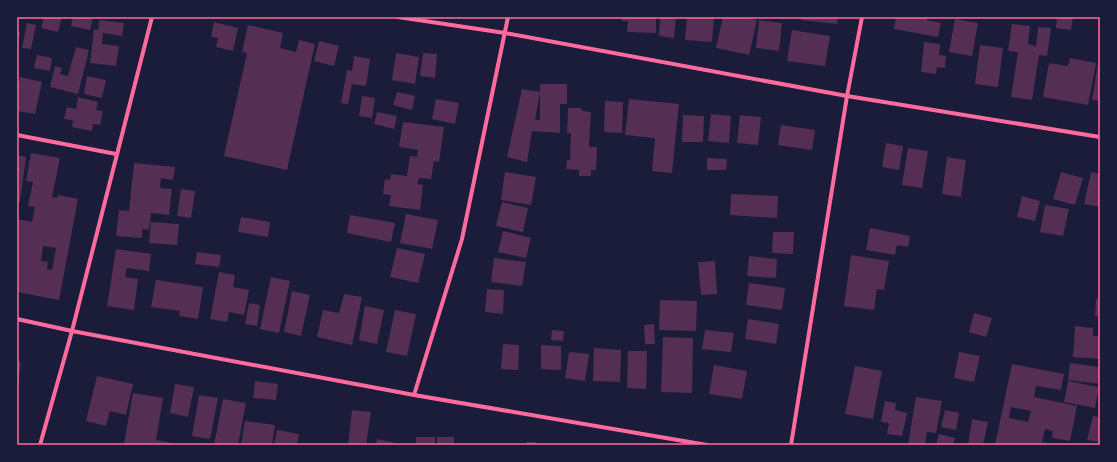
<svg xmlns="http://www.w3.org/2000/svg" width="1117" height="462" font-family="Figtree,sans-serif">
	<rect width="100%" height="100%" fill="#1b1b3a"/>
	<!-- building -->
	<g fill="#542f53" fill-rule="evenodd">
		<polygon points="44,17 62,17 58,32 41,28"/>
		<polygon points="73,17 93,17 90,30 71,26"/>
		<polygon points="622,17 656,17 656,33 627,32 628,21 622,21"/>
		<polygon points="660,17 676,17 674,38 659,36"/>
		<polygon points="687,17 714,17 712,42 685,40"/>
		<polygon points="723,17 743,17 757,20 749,55 716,48"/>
		<polygon points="802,17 838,17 837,24 801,20"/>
		<polygon points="896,17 928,17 927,20 941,23 938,37 894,29"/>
		<polygon points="1057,17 1073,17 1071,30 1056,28"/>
		<polygon points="955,19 978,23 972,56 949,52"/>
		<polygon points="99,20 124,23 122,36 103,33 102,44 119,46 116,66 90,63 94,29 98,30"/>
		<polygon points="759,20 782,23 779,51 756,48"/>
		<polygon points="214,22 238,28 233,51 216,47 218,38 211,37"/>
		<polygon points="27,23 36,25 31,49 22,48"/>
		<polygon points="1012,24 1030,26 1028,44 1036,46 1038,27 1051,28 1047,56 1039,55 1032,100 1011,97 1018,52 1008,51"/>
		<polygon points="248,25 283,33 280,48 296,52 299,40 315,44 287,170 224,156 247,53 242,52"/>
		<polygon points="792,30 830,36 825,66 787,61"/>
		<polygon points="17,31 20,32 18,45 17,45"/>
		<polygon points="319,41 339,46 334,66 314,61"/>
		<polygon points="924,42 940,44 939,55 946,56 945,68 937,67 936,74 921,72"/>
		<polygon points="980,45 1003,48 998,87 975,84"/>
		<polygon points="76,47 89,50 78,94 50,87 55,66 62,68 60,74 68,76"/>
		<polygon points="396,53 419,57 415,84 392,80"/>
		<polygon points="423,53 437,54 435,78 420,76"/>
		<polygon points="37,55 52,58 50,71 34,68"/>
		<polygon points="354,56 370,59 366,86 352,84 348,104 341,103 347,70 352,71"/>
		<polygon points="1070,58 1096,63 1088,105 1043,97 1049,63 1068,66"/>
		<polygon points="1098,63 1100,63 1100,101 1092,100"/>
		<polygon points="87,76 106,80 102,98 84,94"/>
		<polygon points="20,77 42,82 35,114 17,111 17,90"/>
		<path d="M540 84H567V104H560V133L532 131 527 162 507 157 522 89 540 92ZM540 92V120H535Z"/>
		<polygon points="397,92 415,96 412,110 393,105"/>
		<polygon points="362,96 375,98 372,118 359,116"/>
		<polygon points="78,97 98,102 96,110 103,111 100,125 93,124 92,131 72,127 73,120 64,119 67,107 76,109"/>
		<polygon points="436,99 459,103 455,124 432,119"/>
		<polygon points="629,99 679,104 672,173 652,171 655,138 625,135"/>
		<polygon points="605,101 623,102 622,133 604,132"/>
		<polygon points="568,108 581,108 582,111 591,112 589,147 597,147 596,170 591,170 591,176 579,176 579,170 566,169 567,160 570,160 571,133 567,133"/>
		<polygon points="377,112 397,116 394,129 374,124"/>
		<polygon points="711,114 731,116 729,143 708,141"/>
		<polygon points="683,115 704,116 703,142 682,142"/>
		<polygon points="740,115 761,117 758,145 737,143"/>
		<polygon points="403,122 444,127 439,162 434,161 431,179 419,178 417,184 423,185 420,210 389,206 391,195 383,194 385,179 390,180 391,174 407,176 410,156 417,157 418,150 399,147"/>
		<polygon points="781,125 815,130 812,150 778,145"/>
		<polygon points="886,143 903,146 899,170 882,167"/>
		<polygon points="908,148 928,151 922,188 902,185"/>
		<path d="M31 153 60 158 52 197 57 198 58 195 78 199 59 300 17 292V219L32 222 35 207 28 206 33 182 26 181ZM43 246 56 248 52 270 47 269 48 262 41 261Z"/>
		<polygon points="17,155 26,157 20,202 17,201"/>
		<polygon points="947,157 966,160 961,197 942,194"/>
		<polygon points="707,158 727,159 726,170 707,170"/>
		<polygon points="134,163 175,167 173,180 161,178 160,188 172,189 169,215 151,213 149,230 142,229 142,238 116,236 119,210 129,211"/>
		<polygon points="505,172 536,177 531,205 501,200"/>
		<polygon points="1061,172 1083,178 1075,205 1053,199"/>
		<polygon points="1091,172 1100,174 1100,207 1084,204"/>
		<polygon points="181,189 195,191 191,218 177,216"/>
		<polygon points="731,194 778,196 777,218 730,215"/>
		<polygon points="1022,196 1040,201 1035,221 1017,217"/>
		<polygon points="502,202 528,208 523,232 496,226"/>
		<polygon points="1045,205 1069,209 1063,236 1040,232"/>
		<polygon points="406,214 438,220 432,249 400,243"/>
		<polygon points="350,215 395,223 391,242 347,233"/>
		<polygon points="241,217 270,222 268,237 238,232"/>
		<polygon points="151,222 179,224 177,245 149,243"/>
		<polygon points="870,228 910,236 908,247 897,245 895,255 866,250"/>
		<polygon points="503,231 531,238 526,258 498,252"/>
		<polygon points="773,232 794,232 793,254 772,253"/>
		<polygon points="397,248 425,254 418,283 390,277"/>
		<polygon points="116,249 151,254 149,271 127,268 125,277 138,279 134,310 107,306"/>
		<polygon points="197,252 221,255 219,267 195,264"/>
		<polygon points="851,255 889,261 884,290 877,289 874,310 844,306"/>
		<polygon points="749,256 777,259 776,278 747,276"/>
		<polygon points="494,258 526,262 522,286 491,282"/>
		<polygon points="715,261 717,294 701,295 698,262"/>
		<polygon points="219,272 235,275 233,287 249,290 244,315 229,312 227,322 210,319"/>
		<polygon points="271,277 290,281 279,333 260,329"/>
		<polygon points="156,280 203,287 198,319 179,316 180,311 151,307"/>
		<polygon points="749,283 785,288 782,310 746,305"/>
		<polygon points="487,289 504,290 503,314 485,312"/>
		<polygon points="292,291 310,295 301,336 284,332"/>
		<polygon points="344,294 362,297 352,345 317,337 323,310 339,313"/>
		<polygon points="1096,299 1100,300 1100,317 1095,316"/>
		<polygon points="660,300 697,301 696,331 659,330"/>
		<polygon points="249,303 260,305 257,326 245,324"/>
		<polygon points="365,306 384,310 377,344 359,340"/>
		<polygon points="395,310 416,314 407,356 386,352"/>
		<polygon points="974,313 992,318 986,337 969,332"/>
		<polygon points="748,319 779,324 776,344 745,339"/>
		<polygon points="654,324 655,344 645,344 644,325"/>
		<polygon points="1075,326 1093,328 1093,336 1100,336 1100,359 1073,357"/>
		<polygon points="552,330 564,331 563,341 551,340"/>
		<polygon points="705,330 734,333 731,352 702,349"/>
		<polygon points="663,337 693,338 692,393 661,392"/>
		<polygon points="503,344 519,345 518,370 501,369"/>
		<polygon points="541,345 561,346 561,370 541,369"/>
		<polygon points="594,348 621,350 620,382 593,381"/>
		<polygon points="628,351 647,351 646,389 627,388"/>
		<polygon points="569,352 589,354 585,381 565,378"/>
		<polygon points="959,352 980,356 974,382 954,378"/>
		<polygon points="17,362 21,362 18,385 17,385"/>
		<polygon points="1070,363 1100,367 1100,384 1068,380"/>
		<path d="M1012 364 1064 374 1061 390 1036 386 1034 397 1077 406 1070 441 1052 438 1053 431 1045 429 1042 442 1047 443 1046 445H995ZM1011 407 1031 411 1028 422 1009 418Z"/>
		<polygon points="714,365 747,371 742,399 709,394"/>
		<polygon points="855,366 882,371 873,419 845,414"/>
		<polygon points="97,376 133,384 126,415 110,411 106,426 86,421"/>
		<polygon points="255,381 278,384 276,400 253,398"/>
		<polygon points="1068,381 1099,387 1095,408 1064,402"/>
		<polygon points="175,384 194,387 188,417 170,413"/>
		<polygon points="133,393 163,398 156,440 182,445 124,444"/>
		<polygon points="199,395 218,398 210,439 192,436"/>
		<polygon points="916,397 942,401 936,433 927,432 925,445 908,445"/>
		<polygon points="223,399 246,403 238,445 214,445"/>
		<polygon points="885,401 896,403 895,410 907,413 902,436 887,434 889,423 881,422"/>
		<polygon points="352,410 371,412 366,445 348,445"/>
		<polygon points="945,410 959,413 956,430 941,427"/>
		<polygon points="1093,416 1100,417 1100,442 1087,440"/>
		<polygon points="972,419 988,422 983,445 968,445"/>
		<polygon points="245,421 275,425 272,445 241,445"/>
		<polygon points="277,430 299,434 297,445 274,445"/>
		<polygon points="939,434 955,438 953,445 936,445"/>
		<rect x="416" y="437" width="19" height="8"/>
		<rect x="437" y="437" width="17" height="8"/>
		<polygon points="377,439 399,444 399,445 376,445"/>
		<rect x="526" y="442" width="10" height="3"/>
	</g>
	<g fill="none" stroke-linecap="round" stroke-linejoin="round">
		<!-- minor -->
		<g stroke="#ff6b9d" stroke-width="4">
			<polyline points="398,17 505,33 847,96 1100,137"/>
			<polyline points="17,135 116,154"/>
			<polyline points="17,319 72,331 414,395 707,445"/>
			<polyline points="414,395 462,239 508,17"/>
			<polyline points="40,445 72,331 152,17"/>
			<polyline points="791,445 847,96 862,17"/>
		</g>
	</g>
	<!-- border -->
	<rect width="1117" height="462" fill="none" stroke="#1b1b3a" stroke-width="36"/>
	<rect x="18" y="18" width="1081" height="426" fill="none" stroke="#ff6b9d" stroke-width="1.5"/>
</svg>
